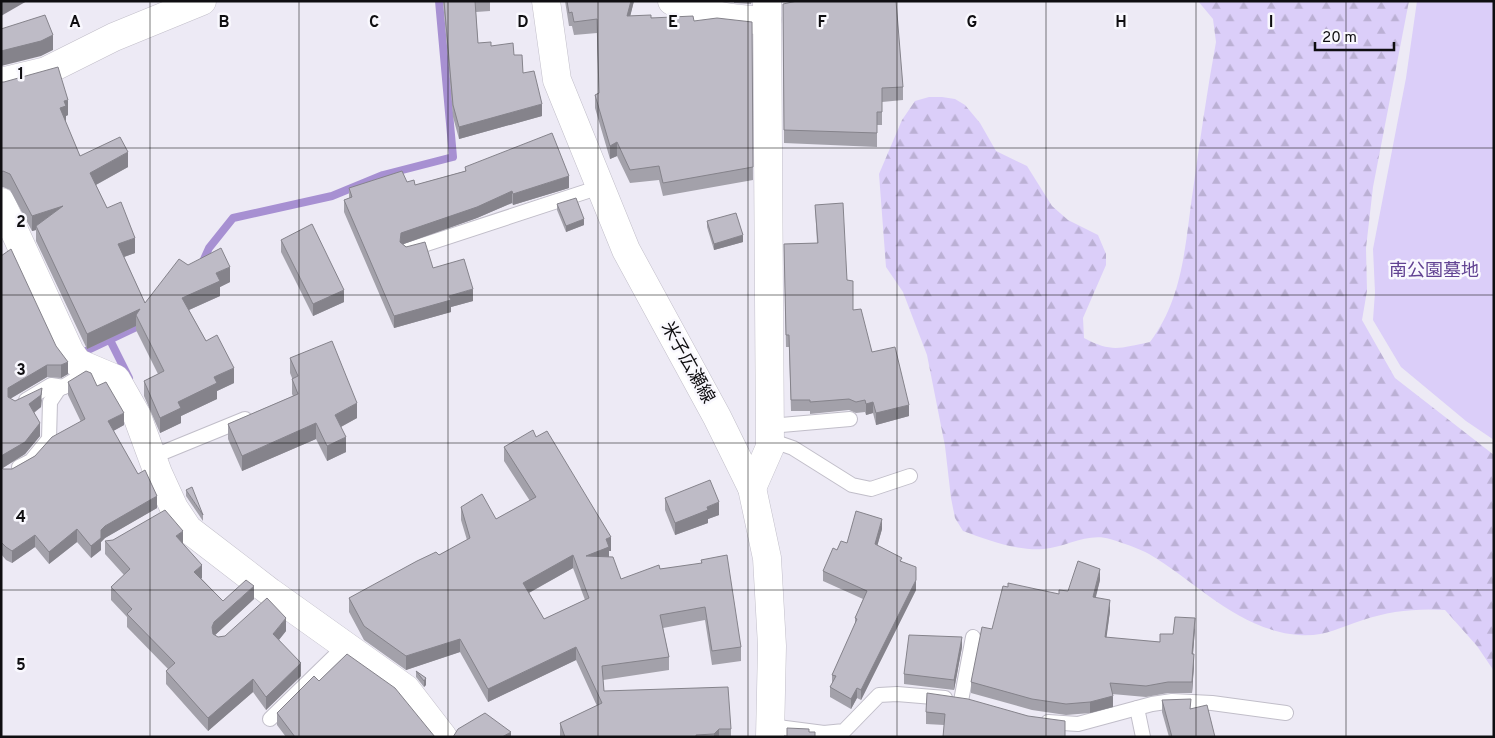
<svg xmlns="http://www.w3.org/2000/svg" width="1495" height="738" font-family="Overpass,'Noto Sans JP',sans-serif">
	<defs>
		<pattern id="forest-firs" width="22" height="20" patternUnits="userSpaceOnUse" patternTransform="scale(1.25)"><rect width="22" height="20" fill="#dbcef9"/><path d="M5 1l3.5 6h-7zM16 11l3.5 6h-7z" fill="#bbb0d4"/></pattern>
	</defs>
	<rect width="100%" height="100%" fill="#edeaf5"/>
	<!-- forest -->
	<path fill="url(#forest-firs)" d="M1198 1H1409L1373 187 1366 248 1367 291 1362 320 1395 378 1494 455V671L1477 646 1445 610C1417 608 1389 611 1363 620 1335 629 1321 639 1290 634 1234 625 1196 582 1149 554 1138 548 1123 543 1110 539 1089 532 1065 547 1044 549 1017 551 987 540 963 531L955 518 951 498 945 446 927 355 903 292 886 267 879 174 902 120 915 101 929 97H942L955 99 965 105 980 123 996 151 1027 166 1052 206 1068 220 1098 235 1106 254V265L1083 318 1084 338C1112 353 1120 348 1150 342 1184 297 1185 243 1193 190 1200 140 1207 91 1216 42L1213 19Z"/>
	<!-- park -->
	<polygon fill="#dbcef9" points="1417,1 1494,1 1494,440 1466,421 1401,367 1373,320 1375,292 1373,249 1406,78"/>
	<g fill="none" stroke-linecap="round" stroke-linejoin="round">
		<!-- stream -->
		<g stroke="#a790d2" stroke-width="8">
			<polyline points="201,266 209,248 233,218 332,196 383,175 453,157 439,1"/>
			<polyline points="110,340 129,378"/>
			<polyline points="86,351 143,324"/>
		</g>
		<!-- lane casing -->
		<g stroke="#c1bec9" stroke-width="16">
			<g id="lane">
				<polyline points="408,250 600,187"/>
				<polyline points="26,400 51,385 64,387"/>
				<polyline points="770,426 850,419"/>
				<polyline points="770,440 793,448 852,485 871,489 910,476"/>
				<polyline points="152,457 245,419"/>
				<polyline points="19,467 31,461 49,439 50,402 58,390 84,374"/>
				<polyline points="961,701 973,637"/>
				<polyline points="1137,708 1143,737"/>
				<polyline points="270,719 346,645"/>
				<polyline points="1048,722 1078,724 1152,704 1172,701 1212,703 1286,713"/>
				<polyline points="770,726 824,733 844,731 879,695 897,694 945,698"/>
			</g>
		</g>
		<!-- street casing -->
		<g stroke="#c1bec9" stroke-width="29">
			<g id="street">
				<path d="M672 1C703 14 734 21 767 20"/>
				<polyline points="1,82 46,71 114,37 202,1"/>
				<polyline points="1,202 70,352 78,363 116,379 137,416 158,473 174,508 188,529 270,592 406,689 443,737"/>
				<polyline points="752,488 770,447 767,1"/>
			</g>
		</g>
		<!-- secondary casing -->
		<g stroke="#c1bec9" stroke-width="29">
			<polyline id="secondary" points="546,1 557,80 626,250 717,417 752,488 767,558 772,646 770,737"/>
		</g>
		<!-- lane -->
		<use href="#lane" stroke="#fff" stroke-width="14"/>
		<!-- street -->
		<use href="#street" stroke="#fff" stroke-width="28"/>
		<!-- secondary -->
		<use href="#secondary" stroke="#fff" stroke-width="28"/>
	</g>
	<!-- wall -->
	<g fill="#a3a1aa" fill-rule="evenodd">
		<polygon points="443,1 490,1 490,11 476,12 478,43 491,46 514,55 523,73 542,116 459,139 453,117"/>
		<polygon points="565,1 634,1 630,16 694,21 752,22 753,180 663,196 659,180 630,183 617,156 610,159 595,108 595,95 599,94 597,33 574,35 572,26 569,26"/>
		<polygon points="734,1 752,1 751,4 734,3"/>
		<polygon points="783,4 903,87 903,100 882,102 882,125 877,125 877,147 784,143"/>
		<polygon points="1,82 68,115 66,116 66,122 65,122 80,156 128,167 96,185 107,208 135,253 124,257 145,303 188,265 230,282 220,287 220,296 189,310 206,341 234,383 217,391 217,399 181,416 181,423 160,433 144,396 144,381 158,374 136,330 136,326 87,349 36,241 36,230 32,231 10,190 3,187 1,187"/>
		<polygon points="465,167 569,188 513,205 512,203 477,218 403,244 473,301 451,307 451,312 394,328 344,212 344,200 349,198 349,188 407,182 415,185 465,171"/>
		<polygon points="557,204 584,225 566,232 557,210"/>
		<polygon points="815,205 847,280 853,310 872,352 909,416 876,425 873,413 866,415 865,412 856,413 849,410 810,414 810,411 791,411 789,347 786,347 784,244 817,243"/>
		<polygon points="707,221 743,242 714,250 707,227"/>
		<polygon points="281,240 344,302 313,316 281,252"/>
		<polygon points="1,256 68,374 61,378 47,377 10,399 15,401 42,400 41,407 34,413 40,436 25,454 3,468 3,469 12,469 35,456 81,422 68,395 68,382 97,386 124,425 113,431 157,508 105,538 101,542 101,550 91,558 77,542 49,564 35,547 12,563 6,560 1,554"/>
		<polygon points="290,358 357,418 341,427 346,452 327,461 316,439 242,471 228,439 228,424 293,396 292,394 292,378 290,373"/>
		<path d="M536 437 611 551H609V557L621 579 660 569 701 564V560L741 647V661L712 665 705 620 663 628 669 657V670L603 680 604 691 731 729V737H560V723L597 706 576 660 488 702 460 652 406 670 364 640 349 612V598L439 555 467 540 461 520V507L496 519 530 501 504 461V447ZM573 568 585 600 544 619 529 593Z"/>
		<polygon points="186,490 203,515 203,521 186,496"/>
		<polygon points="665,498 719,515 708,519 708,523 675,535 665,510"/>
		<polygon points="882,529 877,546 902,562 916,590 861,700 857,698 851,709 830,697 830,687 832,684 832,675 855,625 855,618 863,599 823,581 823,571 837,550 847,543"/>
		<polygon points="105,541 183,544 202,578 201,578 223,601 254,599 215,635 218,637 286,631 279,640 301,676 266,710 253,692 208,731 166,684 166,671 168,669 127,627 127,617 111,600 111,587 124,575 105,554"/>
		<polygon points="1100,580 1095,598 1110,611 1106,638 1160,642 1173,634 1195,629 1193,654 1194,665 1192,693 1168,693 1146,697 1112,694 1113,707 1090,713 1066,715 1032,710 971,693 971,682 992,629 1068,591"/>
		<polygon points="962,647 954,690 904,684 904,674"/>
		<polygon points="416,671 426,678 426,685 424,687 416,677"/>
		<polygon points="319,681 435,737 286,737 277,725 277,713"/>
		<polygon points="968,699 944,725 926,724 926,712"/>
		<polygon points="1162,700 1191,709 1215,737 1169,737 1162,712"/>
	</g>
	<!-- shaded-wall -->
	<g fill="#85838b">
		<polygon points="1,1 27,1 1,16"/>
		<polygon points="631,1 634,1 627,29 627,16"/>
		<polygon points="53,35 53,50 41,56 1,66 1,51"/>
		<polygon points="68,100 68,115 66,116 66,122 60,123 60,108 64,101"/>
		<polygon points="542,104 542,116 459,139 459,127"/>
		<polygon points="617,142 617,156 610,159 610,146"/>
		<polygon points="128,152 128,167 90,188 90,173"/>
		<polygon points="569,176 569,188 513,205 513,194"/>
		<polygon points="512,191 512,203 477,218 401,245 400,242 401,233"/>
		<polygon points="63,206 36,226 36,230 32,231 32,216"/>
		<polygon points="584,219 584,225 566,232 566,226"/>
		<polygon points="1,226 2,226 1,241"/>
		<polygon points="743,235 743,242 714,250 714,244"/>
		<polygon points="135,238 135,253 118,259 118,244"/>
		<polygon points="230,267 230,282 220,287 220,296 182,313 182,298 216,273"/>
		<polygon points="473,289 473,301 451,307 451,312 394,328 394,316 449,296"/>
		<polygon points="344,290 344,302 313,316 313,304"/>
		<polygon points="140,309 136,315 136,326 87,349 87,334"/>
		<polygon points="68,362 68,374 61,378 61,365"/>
		<polygon points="47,365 47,377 8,400 8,388"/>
		<polygon points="234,368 234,383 217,391 217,399 181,416 181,423 160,433 160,418 178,402 214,377"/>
		<polygon points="42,388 41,407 29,416 29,404"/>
		<polygon points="873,402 873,413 866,415 866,404"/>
		<polygon points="357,403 357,418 335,430 335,415"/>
		<polygon points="909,405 909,416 876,425 876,413"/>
		<polygon points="124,413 124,425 108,434 108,421"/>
		<polygon points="40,423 40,436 25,454 1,469 1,456"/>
		<polygon points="316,423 316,439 242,471 242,456"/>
		<polygon points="346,437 346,452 327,461 327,446"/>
		<polygon points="157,496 157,508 105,538 101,542 101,550 91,558 91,546 101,530 105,526"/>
		<polygon points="719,502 719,515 708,519 708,523 675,535 675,523 707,507"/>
		<polygon points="882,519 882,529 875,554 875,544"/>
		<polygon points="77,529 77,542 49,564 49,552"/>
		<polygon points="183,531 183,545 176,536"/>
		<polygon points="35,535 35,547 12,563 12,551"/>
		<polygon points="611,537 611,551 609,551 609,561 586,556 606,539"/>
		<polygon points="573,555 573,568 523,596 523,583"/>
		<polygon points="202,565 202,578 194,585 194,572"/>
		<polygon points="1100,569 1100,580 1093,609 1093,597"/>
		<polygon points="916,580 916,590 861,700 861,690"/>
		<polygon points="254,586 254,599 214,636 212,640 212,627 214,622"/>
		<polygon points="1110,600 1110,611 1105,649 1105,637"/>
		<polygon points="286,618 286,631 273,647 273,634"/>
		<polygon points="1195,618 1195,629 1192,665 1192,654"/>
		<polygon points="962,637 962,647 954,690 954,680"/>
		<polygon points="460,639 460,652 406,670 406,656"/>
		<polygon points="576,647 576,660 488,702 488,689"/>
		<polygon points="1194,654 1194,665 1192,693 1192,682"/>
		<polygon points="301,663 301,676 266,710 266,697"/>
		<polygon points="426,678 426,685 424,687 424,681"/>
		<polygon points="253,679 253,692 208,731 208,718"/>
		<polygon points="857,688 857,698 851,709 851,699"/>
		<polygon points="1113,696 1113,707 1090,713 1090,702"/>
		<polygon points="719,729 719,737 714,737 714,734"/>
		<polygon points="511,732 511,737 502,737"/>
	</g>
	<!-- building -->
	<g fill="#bebbc6" stroke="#85838b" fill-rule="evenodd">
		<polygon points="444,1 475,1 478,43 491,42 491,46 513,43 514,55 522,55 523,73 534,71 542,104 459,127 453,105"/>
		<polygon points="567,1 631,1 627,16 651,15 651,18 693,16 694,21 717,18 752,22 753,167 663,183 659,166 630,170 617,142 610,146 595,95 599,93 597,19 574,22 572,12 569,13"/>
		<polygon points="797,1 896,1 903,87 882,88 882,112 877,112 877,133 784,130 783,4"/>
		<polygon points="45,15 53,35 41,41 1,51 1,29"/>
		<polygon points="58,67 68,100 64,101 66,106 60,108 80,156 120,137 128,152 90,173 107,208 121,202 135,238 118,244 145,303 179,259 188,265 221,248 230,267 216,273 220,281 182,298 206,341 217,335 234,368 214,377 217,383 178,402 181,408 160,418 144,381 164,371 136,315 140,309 87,334 36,226 63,206 32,216 10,174 3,171 1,172 1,82 4,82"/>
		<polygon points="552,133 569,176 513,194 512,191 477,207 401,233 400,242 406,247 425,242 433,268 464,259 473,289 449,296 451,300 394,316 344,200 352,197 349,188 402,171 407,182 414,180 415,185 466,171 465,167"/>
		<polygon points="576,198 584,219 566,226 557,204"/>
		<polygon points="843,203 847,280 853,281 853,310 861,309 872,352 895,347 909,405 876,413 873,402 866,404 865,400 856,402 849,399 810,402 810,400 791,400 789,335 786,335 784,244 818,243 815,205"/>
		<polygon points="736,213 743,235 714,244 707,221"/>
		<polygon points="312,224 344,290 313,304 281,240"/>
		<polygon points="11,249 56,346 68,362 61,365 47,365 8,388 8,397 15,401 42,388 41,395 29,404 40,423 25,442 1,456 1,256"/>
		<polygon points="332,341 357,403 335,415 346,437 327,446 316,423 242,456 228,424 298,394 292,379 298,376 290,358"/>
		<polygon points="86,371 91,373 97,386 106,382 124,413 108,421 138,474 145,470 157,496 105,526 101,530 101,538 91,546 77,529 49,552 35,535 12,551 6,547 1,542 1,465 3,469 12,469 35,456 52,437 85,419 68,382"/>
		<path d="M533 430 536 437 547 431 611 537 606 539 609 547 586 556 613 557 621 579 659 565 660 569 702 563 701 560 727 555 741 647 712 651 705 607 660 615 669 657 602 666 604 691 728 687 731 729H719L714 734 696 735V737H565L560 723 602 703 576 647 488 689 460 639 406 656 364 626 349 598 417 561 436 552 439 555 470 538 461 507 482 494 496 519 536 497 504 447ZM573 555 589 598 544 619 523 583Z"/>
		<polygon points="710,480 719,502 707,507 708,510 675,523 665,498"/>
		<polygon points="192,487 203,515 186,490"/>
		<polygon points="165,510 183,531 176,536 202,565 194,572 223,601 246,580 254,586 214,622 212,627 213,634 218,637 225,636 267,598 286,618 273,634 301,663 266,697 253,679 208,718 166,671 175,663 127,614 132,609 111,587 130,569 105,541 113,540"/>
		<polygon points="856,511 882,519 875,544 902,558 900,561 916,567 916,580 861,690 857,688 851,699 830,687 836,676 832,675 857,619 855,618 867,591 823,571 833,548 837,550 841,541 847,543"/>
		<polygon points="1078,561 1100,569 1093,597 1110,600 1105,637 1160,642 1160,634 1173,634 1175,617 1195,618 1192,654 1194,654 1192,682 1168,682 1146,686 1110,683 1113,696 1090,702 1066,704 1032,699 971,682 982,627 992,629 1003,586 1008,587 1008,583 1059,594 1059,590 1068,591"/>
		<polygon points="909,635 962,637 954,680 904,674"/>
		<polygon points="347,654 395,688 435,737 295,737 277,713 314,676 319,681"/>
		<polygon points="416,671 426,678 424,681"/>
		<polygon points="927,693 968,699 1028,716 1065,721 1065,737 943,737 945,714 926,712"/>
		<polygon points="1191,699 1190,709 1207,705 1215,737 1172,737 1162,700"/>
		<polygon points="485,713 511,732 502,737 453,737 458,729"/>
		<polygon points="787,728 809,729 809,732 815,732 815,737 787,737"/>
	</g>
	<!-- grid -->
	<path fill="none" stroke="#0f0e11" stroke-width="1" stroke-opacity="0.55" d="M150 1V737M299 1V737M448 1V737M598 1V737M748 1V737M897 1V737M1046 1V737M1196 1V737M1346 1V737M1 148H1494M1 295H1494M1 443H1494M1 590H1494"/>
	<g text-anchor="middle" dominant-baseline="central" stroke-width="5" stroke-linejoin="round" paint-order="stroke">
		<!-- park labels -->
		<g font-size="18" fill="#624393" stroke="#f9f8fe">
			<text x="1434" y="271">南公園墓地</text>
		</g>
		<!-- street labels -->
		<g font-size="18" fill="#0f0e11" stroke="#f9f8fe">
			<text transform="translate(687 363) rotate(61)">米子広瀬線</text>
		</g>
	</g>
	<g font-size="16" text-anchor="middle" font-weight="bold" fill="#0f0e11" stroke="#f9f8fe" stroke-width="5" stroke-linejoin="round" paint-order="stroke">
		<text x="75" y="27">A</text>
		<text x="224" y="27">B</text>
		<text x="374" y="27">C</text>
		<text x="523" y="27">D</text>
		<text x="673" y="27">E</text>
		<text x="822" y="27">F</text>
		<text x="972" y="27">G</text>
		<text x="1121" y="27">H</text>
		<text x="1271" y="27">I</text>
		<text x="21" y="79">1</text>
		<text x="21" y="227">2</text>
		<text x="21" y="375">3</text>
		<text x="21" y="522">4</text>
		<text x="21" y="670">5</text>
	</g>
	<!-- border -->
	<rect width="1495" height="738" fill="none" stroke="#0f0e11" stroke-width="5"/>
	<!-- scale -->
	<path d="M1315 42v8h79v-8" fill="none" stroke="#0f0e11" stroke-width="2.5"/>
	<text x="1322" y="42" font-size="15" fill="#0f0e11" stroke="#f9f8fe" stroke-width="4" paint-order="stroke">20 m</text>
</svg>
